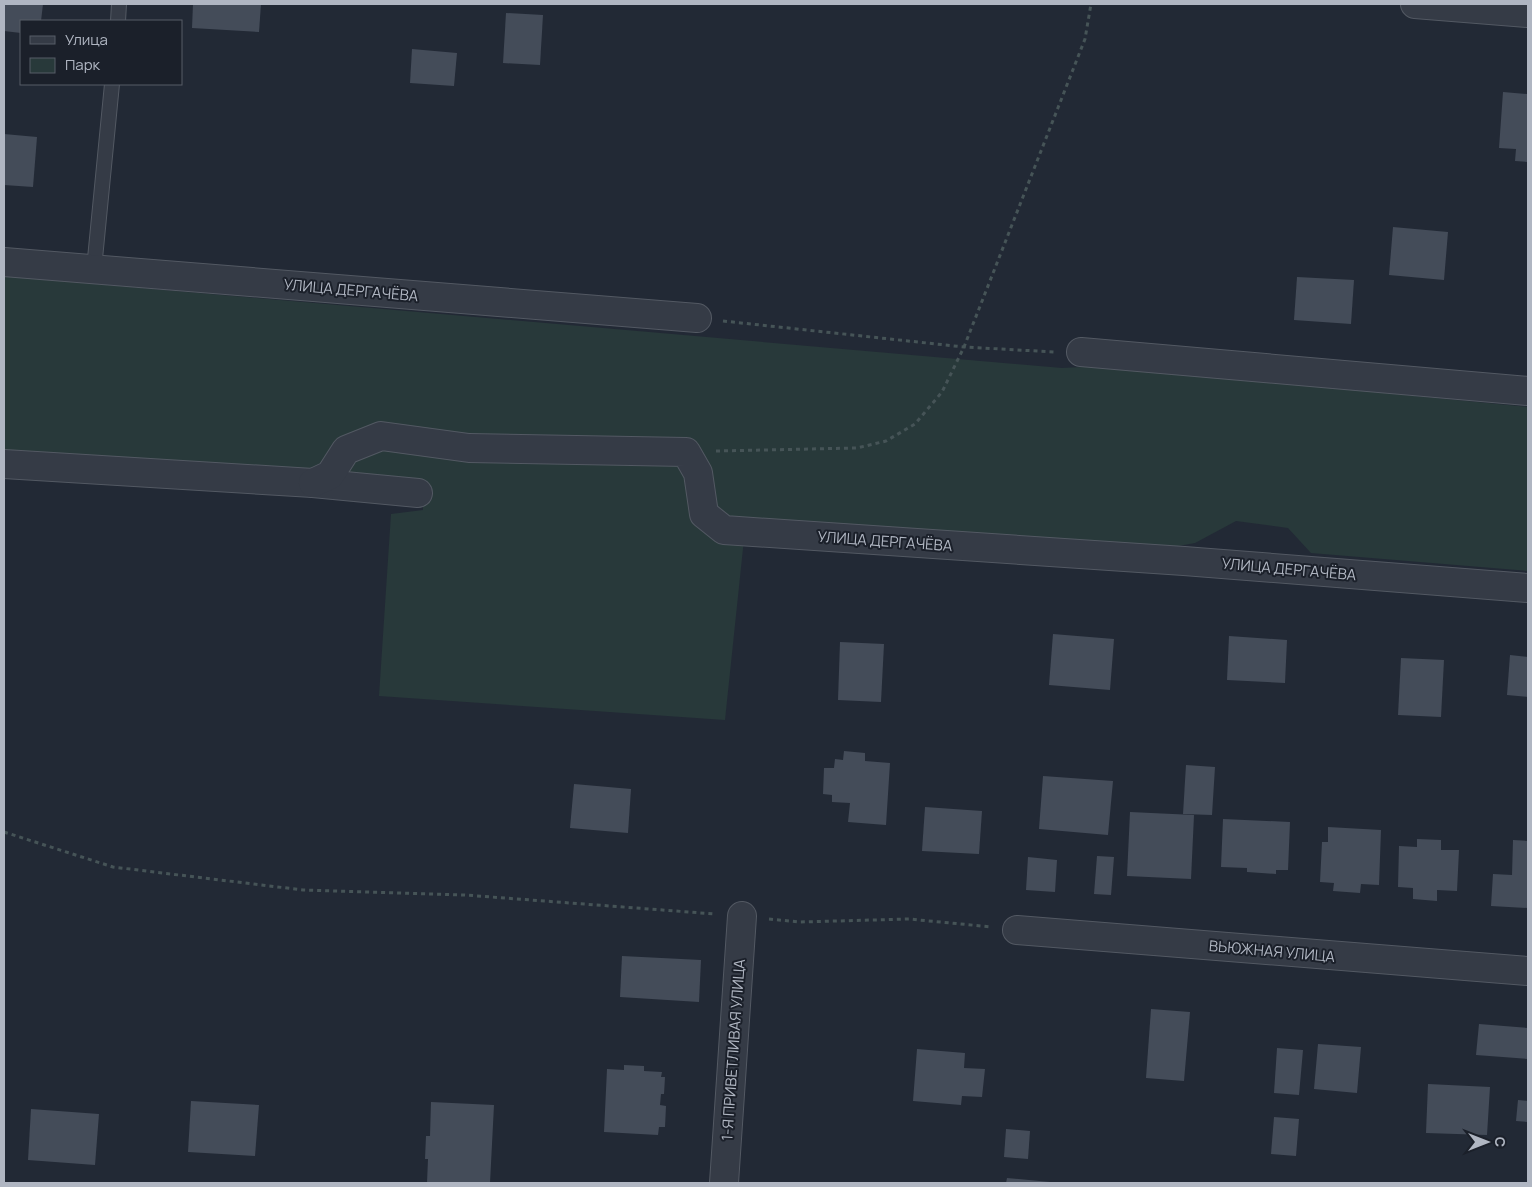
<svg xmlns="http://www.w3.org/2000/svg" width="1532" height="1187" font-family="Manrope,sans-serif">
	<rect width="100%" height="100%" fill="#222935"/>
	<!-- green -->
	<polygon fill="#28393a" points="4,276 1062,368 1103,366 1528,407 1528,571 1311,553 1288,528 1236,521 1195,543 1151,551 746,520 725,720 379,696 391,514 423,510 423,480 4,454"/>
	<!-- building -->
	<g fill="#444c59">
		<polygon points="4,4 43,4 41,21 21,21 21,33 4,31"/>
		<polygon points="193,4 261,4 259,32 192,28"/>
		<polygon points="506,13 543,15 540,65 503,63"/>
		<polygon points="412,49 457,53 454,86 410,83"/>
		<polygon points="1503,92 1527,94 1528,162 1515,161 1516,149 1499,148"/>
		<polygon points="4,134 37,137 33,187 4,185"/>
		<polygon points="1393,227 1448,232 1444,280 1389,275"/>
		<polygon points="1297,277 1354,280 1351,324 1294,320"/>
		<polygon points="1053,634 1114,639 1110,690 1049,685"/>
		<polygon points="1229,636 1287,640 1285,683 1227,680"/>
		<polygon points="840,642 884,644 881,702 838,700"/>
		<polygon points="1510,655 1528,657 1528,697 1507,695"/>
		<polygon points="1401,658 1444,660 1441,717 1398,715"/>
		<polygon points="844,751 865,753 865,761 890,763 886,825 848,822 850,803 832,802 832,795 823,794 824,768 834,768 835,759 843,760"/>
		<polygon points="1186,765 1215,767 1212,815 1183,814"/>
		<polygon points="1043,776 1113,781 1108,835 1039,829"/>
		<polygon points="574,784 631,789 628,833 570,828"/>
		<polygon points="925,807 982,811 979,854 922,851"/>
		<polygon points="1130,812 1194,815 1191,879 1127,876"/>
		<polygon points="1223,819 1290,822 1288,870 1276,870 1276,874 1247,872 1247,868 1221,867"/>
		<polygon points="1328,827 1381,830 1379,885 1361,884 1360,893 1333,891 1334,883 1320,882 1322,842 1328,842"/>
		<polygon points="1417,839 1441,840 1441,850 1459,850 1457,891 1437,890 1437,901 1413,899 1413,888 1398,887 1399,846 1417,847"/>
		<polygon points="1513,840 1528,841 1528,908 1491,906 1493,874 1512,875"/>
		<polygon points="1097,856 1114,857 1111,895 1094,894"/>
		<polygon points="1028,857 1057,860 1055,892 1026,890"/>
		<polygon points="622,956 701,960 699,1002 620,997"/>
		<polygon points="1151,1009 1190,1012 1184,1081 1146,1078"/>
		<polygon points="1479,1024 1528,1028 1528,1059 1476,1055"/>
		<polygon points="1318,1044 1361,1047 1357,1093 1314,1089"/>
		<polygon points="1277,1048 1303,1050 1299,1095 1274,1093"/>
		<polygon points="917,1049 965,1053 964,1068 985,1069 982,1097 962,1096 961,1105 913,1101"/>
		<polygon points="624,1065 644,1066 644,1071 662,1072 661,1077 665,1077 664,1094 661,1094 660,1105 666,1106 665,1127 659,1127 658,1135 604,1132 607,1069 624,1070"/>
		<polygon points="1428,1084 1490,1087 1487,1135 1426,1133"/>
		<polygon points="1518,1100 1528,1101 1528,1122 1516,1121"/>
		<polygon points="191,1101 259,1105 255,1156 188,1152"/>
		<polygon points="431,1102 494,1105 490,1183 427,1183 428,1159 425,1159 426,1136 430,1136"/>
		<polygon points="31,1109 99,1114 95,1165 28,1160"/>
		<polygon points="1274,1117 1299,1119 1296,1156 1271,1154"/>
		<polygon points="1006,1129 1030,1131 1028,1159 1004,1157"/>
		<polygon points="1007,1178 1050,1182 1050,1183 1006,1183"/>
	</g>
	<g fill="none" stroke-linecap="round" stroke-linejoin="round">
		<!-- service casing -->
		<g stroke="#535963" stroke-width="16">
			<g id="service">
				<polyline points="118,21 119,4"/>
				<polyline points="94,269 112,84"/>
			</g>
		</g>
		<!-- minor casing -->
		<g stroke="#535963" stroke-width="30">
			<g id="minor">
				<polyline points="1415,4 1528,13"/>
				<polyline points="4,262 697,318"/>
				<polyline points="1081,352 1528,391"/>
				<polyline points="4,464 313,483 418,493"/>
				<polyline points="313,483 330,475 346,450 381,436 469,448 686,452 698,473 704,514 724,530 1184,561 1528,588"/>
				<polyline points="1017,930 1528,971"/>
				<polyline points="724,1183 742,916"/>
			</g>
		</g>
		<!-- path -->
		<g stroke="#465457" stroke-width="3" stroke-dasharray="4 4" stroke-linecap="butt">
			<polyline points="723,321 964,347 1055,352"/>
			<polyline points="716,451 857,448 886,441 915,424 942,392 964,347 1085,39 1091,4"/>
			<polyline points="4,832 113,867 303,890 465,895 715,914"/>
			<polyline points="769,919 800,922 909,919 992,927"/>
		</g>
		<!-- service -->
		<use href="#service" stroke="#353b46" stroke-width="14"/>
		<!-- minor -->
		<use href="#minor" stroke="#353b46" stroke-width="28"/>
	</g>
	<g text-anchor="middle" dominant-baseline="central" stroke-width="4" stroke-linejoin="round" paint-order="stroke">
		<!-- street labels -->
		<g font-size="15" fill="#b0b6c2" stroke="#1b202a">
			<text transform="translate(351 290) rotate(5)">УЛИЦА ДЕРГАЧЁВА</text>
			<text transform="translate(885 541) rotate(4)">УЛИЦА ДЕРГАЧЁВА</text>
			<text transform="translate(1289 569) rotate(5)">УЛИЦА ДЕРГАЧЁВА</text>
			<text transform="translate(1272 951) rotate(5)">ВЬЮЖНАЯ УЛИЦА</text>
			<text transform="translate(733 1050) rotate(-86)">1-Я ПРИВЕТЛИВАЯ УЛИЦА</text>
		</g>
	</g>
	<!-- border -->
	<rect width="1532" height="1187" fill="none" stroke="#b0b6c2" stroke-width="10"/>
	<!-- legend -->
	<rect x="20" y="20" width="162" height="65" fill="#1b202a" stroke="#575c67"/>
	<rect x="30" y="36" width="25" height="8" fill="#353b46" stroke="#575c67"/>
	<text x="65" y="45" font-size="15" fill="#b0b6c2">Улица</text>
	<rect x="30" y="58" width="25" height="15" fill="#28393a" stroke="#575c67"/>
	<text x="65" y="70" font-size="15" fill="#b0b6c2">Парк</text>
	<!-- north arrow -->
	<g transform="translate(1487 1142) rotate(90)" stroke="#1b202a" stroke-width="4" paint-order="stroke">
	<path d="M0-4L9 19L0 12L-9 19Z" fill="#b0b6c2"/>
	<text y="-8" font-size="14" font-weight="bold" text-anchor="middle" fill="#b0b6c2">С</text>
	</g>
</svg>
